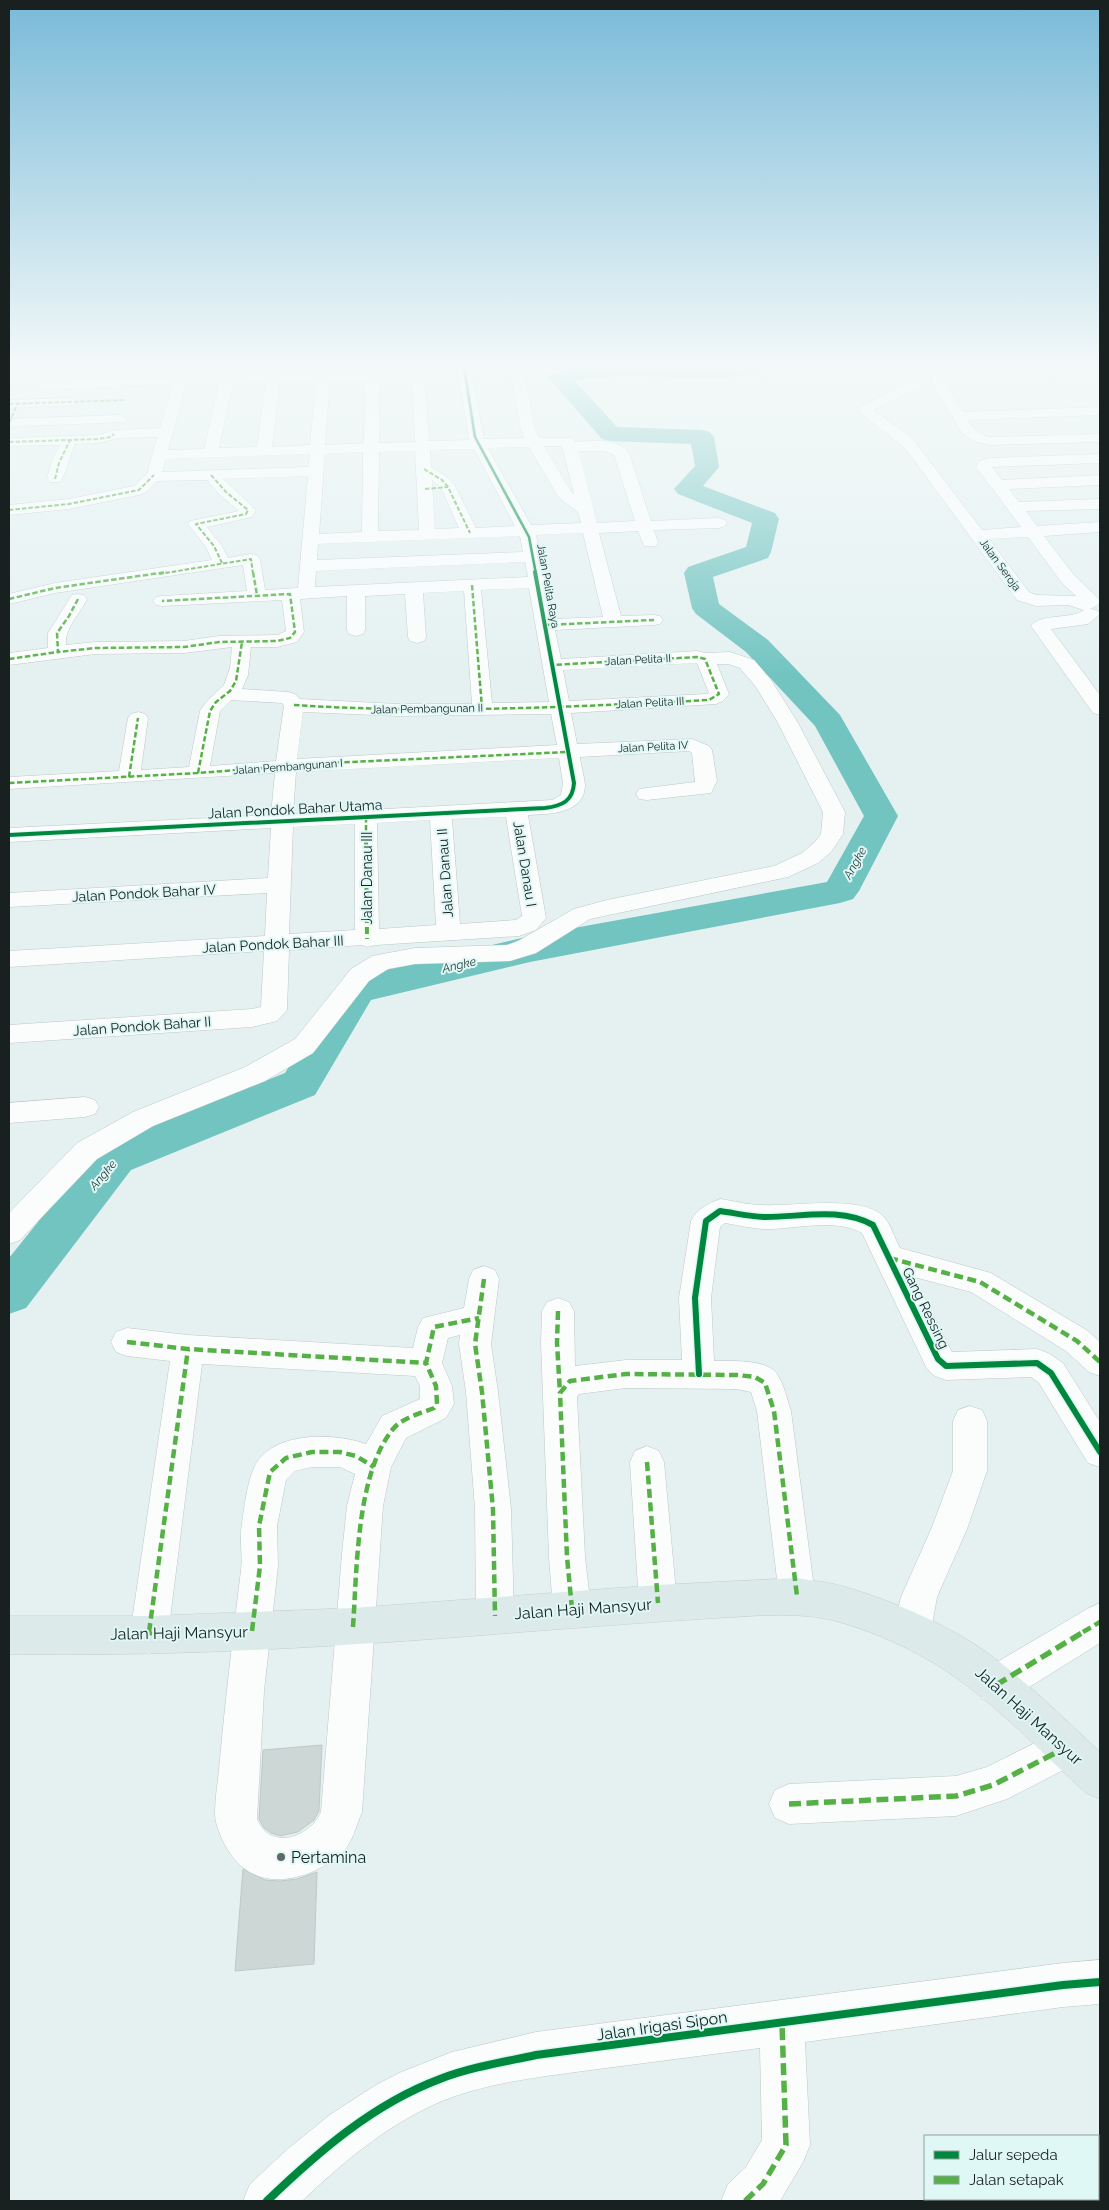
<svg xmlns="http://www.w3.org/2000/svg" width="1109" height="2210" font-family="Raleway,sans-serif">
	<rect width="100%" height="100%" fill="#e5f1f1"/>
	<g fill="none" stroke-linecap="round" stroke-linejoin="round">
		<!-- river -->
		<path fill="#72c4c1" fill-rule="evenodd" d="M578 367H763L760 372C714 383 667 375 620 376 605 377 589 379 574 380L617 427 702 430 710 432 714 437 719 467 703 486 775 513 779 519 771 552 768 558 713 577 719 604 768 640 840 715 898 816 859 891 853 899 840 903 530 962 371 1000 315 1095 131 1170 26 1308 9 1314V1258L99 1146 285 1073 343 980 530 936 827 882 864 816 815 726 746 652 696 614 692 608 684 573 688 567 746 547 752 523 678 494 674 489 695 466 691 444 610 441 602 439 546 375 549 370Z"/>
	</g>
	<!-- building -->
	<g fill="#cdd7d6" stroke="#bec8c8">
		<polygon points="322,1745 319,1811 314,1820 298,1832 280,1836 271,1833 264,1828 259,1819 263,1750"/>
		<polygon points="243,1869 265,1880 280,1881 297,1879 317,1872 314,1964 235,1971"/>
	</g>
	<g fill="none" stroke-linecap="round" stroke-linejoin="round">
		<!-- minor casing -->
		<g stroke="#bdc7c6" stroke-width="1">
			<g id="minor">
				<polygon points="9,367 74,367 75,368 68,372 9,374"/>
				<path d="M177 367H191L188 376 267 374 268 367H282L281 373 317 372V367H331L330 372 365 371V367H379V370L411 369V367H425V369L457 367H563L565 369 563 372 558 373 525 374 534 426 539 438H572L575 442C592 441 617 437 629 453L651 521 719 518 725 520 727 523 725 526 719 528 654 530 658 542 656 546H644L638 531 599 533 621 616 654 615 660 616 663 620 660 624 654 625 555 630 561 659 697 651 705 653 730 652 754 660 771 680 798 723 845 812 843 834 831 852 818 863 788 877 590 919 536 953 510 961 415 964 388 969 369 981 313 1053 265 1081 153 1126 97 1159 20 1240 9 1244V1213L77 1143 133 1112 245 1067 295 1039 351 969 372 956 415 948 507 945 518 941 574 909 607 900 774 866 802 853 815 842 821 834 823 812 778 723 756 687 740 668 728 664H717L729 694 723 701 716 704 571 713 577 744 692 739 709 746 712 750 717 781 711 793 647 800 639 799 636 794 639 789 695 782 692 753 689 751 580 757C581 766 584 775 585 785 585 814 549 814 528 815L546 918 536 930 519 936 376 945 367 947 362 945 289 950 287 1010 277 1021 252 1027 9 1043V1025L252 1009 261 1007 264 951 9 967V951L265 936 267 893 9 907V893L268 878 271 828 9 842V828L271 815 275 773 9 789V777L119 771 128 718 131 714 138 712 145 714 148 718 141 770 189 767 200 711 207 701 224 685 230 668 232 647 184 653 95 654 9 665V653L48 648V633L72 595 78 594 84 595 87 599C80 614 64 629 66 645L95 642 184 641 219 636 277 635 286 631 282 600 162 606 156 605 153 601 156 597 162 596 247 591 243 565 55 593 9 604V594L55 583 212 560 206 547 188 524 190 521 239 511 220 495 207 480 157 481 145 493 139 495 69 509 9 515V505L69 499 134 486 147 474 157 437 118 438 99 443 75 444C70 455 66 474 60 482H50L47 479 51 463 60 445 9 446V438L99 435 114 430 160 428 172 385 41 389 34 385 36 382 174 377ZM511 374 520 426 524 438 484 439 472 376ZM459 376 469 440 429 441 425 377ZM412 378 415 442 379 443V379ZM365 379 364 443 325 445 330 380ZM316 381 310 445 272 447 280 382ZM266 382 257 447 219 448 233 383ZM219 384 204 449 168 450 186 385ZM544 446H562L574 494 571 492ZM529 447 559 498 578 512 581 523 531 525 488 448ZM474 449 515 526 476 528 454 484 447 477 431 467 430 450ZM415 451 419 530 378 531 379 452ZM579 451H605L614 455 635 521 597 523ZM363 452 362 532 319 534 325 454ZM310 454 308 467 162 472 166 459ZM308 476 298 588 265 590 260 559 257 555 251 554 228 558 222 546 207 527 252 517 256 510 223 479ZM432 480 441 488 459 528 435 529ZM583 533 603 617 553 619 536 535ZM520 536 523 552 317 560 318 544ZM525 562 528 577 315 587 316 571ZM529 588 549 702 492 703 481 590ZM464 591 472 704H398L300 699 295 694 288 692 242 689 248 675 251 647H277L297 642 304 632 300 599 347 596V630L349 634 356 636 363 634 365 630V596L405 594 408 637 410 641 417 643 424 641 426 637 423 593ZM697 663 709 693 706 694 569 701 563 670ZM231 700 282 703 284 706 276 761 210 766 220 711ZM303 712 398 716 551 714 557 745 297 759ZM559 758 563 783 561 795 552 800 293 814 296 772ZM506 817 522 916 516 920 460 924 452 819ZM430 820 436 925 379 929 377 823ZM355 824V930L289 934 293 827Z"/>
				<path d="M907 367H921L924 378 921 387 873 410 907 434 915 442 982 530 1021 527 976 467 979 461 990 458 1100 454V463L992 467 1002 480 1100 475V485L1009 489 1019 502 1100 499V509L1026 511 1037 526 1100 522V532L1044 536 1074 575 1100 600 1098 605 1090 609 1097 610 1100 614 1088 624 1051 629 1100 695V715L1093 713 1031 626C1040 613 1070 620 1084 610L1068 605 1036 606 1017 600 905 448 859 412 860 406 910 382ZM1028 537 1062 583 1076 596 1036 595 1029 592 989 539Z"/>
				<path d="M930 367H944L947 385 963 412 1100 407V415L968 420C973 429 979 435 990 437L1100 434V442L990 445 973 441 962 433 933 385Z"/>
				<polygon points="1049,367 1063,367 1066,374 1059,378 1054,377"/>
				<polygon points="70,398 77,402 75,405 9,408 9,400"/>
				<polygon points="120,415 127,419 125,422 9,427 9,419"/>
				<polygon points="85,1097 95,1100 99,1107 95,1114 85,1117 9,1123 9,1103"/>
				<path d="M720 1199C734 1201 748 1205 762 1205 791 1207 863 1194 884 1217 891 1225 895 1239 900 1248L991 1273 1088 1331 1100 1342V1376L1089 1372 1066 1351 971 1292 914 1277 952 1352 1037 1349 1048 1353 1063 1363 1100 1422V1467L1088 1463 1039 1383 1031 1377 946 1380 935 1376 927 1369 862 1233C833 1217 795 1230 763 1229 750 1228 737 1225 725 1223L720 1227 711 1298 714 1361C731 1361 767 1359 777 1374 784 1384 787 1399 791 1411L815 1596 810 1609 797 1614 784 1609 779 1596 757 1411 751 1392 737 1389 626 1388 579 1394 577 1397 585 1557 591 1609 585 1622 572 1627 559 1622 553 1609 549 1557 541 1343 542 1311 547 1302 558 1298 569 1302 574 1311 575 1366 626 1360H682L679 1298 691 1221C697 1209 707 1204 720 1199Z"/>
				<path d="M484 1266 495 1270 499 1279 491 1344 498 1392 511 1509 514 1616 508 1629 495 1634 482 1629 476 1616 475 1509 466 1392 459 1344 460 1335 448 1338 442 1363 452 1386 454 1404 446 1418 406 1438 391 1467 383 1506 362 1812C357 1823 354 1837 347 1847 339 1859 326 1865 314 1871 265 1892 230 1872 216 1822 213 1809 218 1783 219 1769 225 1702 233 1636 241 1570 243 1555 239 1539 242 1524 244 1508 248 1476 257 1462 277 1431 336 1433 366 1444L382 1416 420 1399V1386L415 1376 202 1364 168 1635 162 1648 149 1654 136 1648 130 1635 170 1361 127 1356 116 1352 111 1342 116 1332 127 1328 188 1335 413 1348 418 1327 423 1318 464 1308 469 1279 473 1270ZM312 1467H340L355 1474 347 1506 342 1554 321 1812C310 1838 269 1851 257 1819L264 1691 278 1566 277 1526 286 1480 295 1471Z"/>
				<polygon points="970,1406 982,1410 987,1421 987,1471 967,1529 937,1597 931,1631 925,1644 912,1650 899,1644 893,1631 901,1597 932,1527 953,1471 953,1421 958,1410"/>
				<polygon points="647,1446 659,1451 664,1462 677,1603 671,1616 658,1621 645,1616 639,1603 630,1462 635,1451"/>
				<polygon points="1100,1603 1100,1643 1010,1699 996,1704 982,1699 977,1685 982,1671 1087,1609"/>
				<polygon points="1065,1728 1079,1734 1085,1748 1079,1762 1007,1799 956,1816 789,1824 775,1818 769,1804 775,1790 789,1784 956,1776 987,1767"/>
				<path d="M1100 1960V2004L1063 2007 805 2042 810 2145 803 2162 780 2201H721L728 2184 746 2167 762 2140 760 2048C704 2055 647 2063 591 2070 539 2077 481 2083 433 2105 383 2128 341 2164 302 2201H243L250 2184 289 2148 331 2114 376 2085 399 2073 452 2052 536 2032 1063 1963Z"/>
			</g>
		</g>
		<!-- major casing -->
		<g stroke="#c7cece" stroke-width="1">
			<path id="major" d="M797 1578C813 1581 830 1582 845 1587 891 1600 948 1625 986 1652 1027 1681 1063 1718 1100 1752V1799L1086 1793C1044 1755 1004 1712 958 1679 925 1655 885 1636 846 1624 803 1610 759 1616 716 1618 651 1622 587 1627 522 1632 351 1646 180 1657 9 1654V1616H149L353 1608 658 1585Z"/>
		</g>
		<!-- minor -->
		<use href="#minor" fill="#fbfdfd" fill-rule="evenodd"/>
		<!-- major -->
		<use href="#major" fill="#dceaea" fill-rule="evenodd"/>
		<!-- quiet-far4 -->
		<g stroke="#55b145" stroke-width="2" stroke-dasharray="4.5 2" stroke-linecap="butt">
			<polyline points="1056,367 1059,374"/>
			<polyline points="9,404 126,400"/>
			<polyline points="9,423 18,403"/>
			<polyline points="9,442 99,439 111,437 114,434"/>
			<polyline points="424,469 442,480 448,487 470,533"/>
			<polyline points="211,475 226,492 248,510 246,514 196,524 214,546 222,563"/>
			<polyline points="55,479 59,463 70,440"/>
			<polyline points="425,489 448,487"/>
			<polyline points="9,510 69,504 139,490 154,475"/>
			<polyline points="159,574 251,559 253,574"/>
		</g>
		<!-- quiet-far3 -->
		<g stroke="#55b145" stroke-width="2.5" stroke-dasharray="5.5 2.5" stroke-linecap="butt">
			<polyline points="253,572 257,595"/>
			<polyline points="472,585 482,708"/>
			<polyline points="9,599 55,588 167,572"/>
			<polyline points="78,599 69,616 57,633 58,652 95,648 184,647 219,642 277,641 290,638 295,632 290,594 162,601"/>
			<polyline points="545,625 654,620"/>
			<polyline points="9,659 58,652"/>
			<path d="M294 705C433 714 570 707 709 700L719 694 705 659 697 657 552 665"/>
			<polyline points="198,773 210,711 216,702 230,691 236,681 242,642"/>
			<polyline points="129,777 138,718"/>
			<polyline points="9,783 198,773 328,763 568,752"/>
			<polyline points="366,817 366,840"/>
		</g>
		<!-- quiet-far2 -->
		<polyline stroke="#55b145" stroke-width="4" stroke-dasharray="7 4" stroke-linecap="butt" points="366,839 367,939"/>
		<!-- quiet-far1 -->
		<g stroke="#55b145" stroke-width="4.5" stroke-dasharray="9 4.5" stroke-linecap="butt">
			<polyline points="889,1258 980,1282 1077,1341 1100,1362"/>
			<polyline points="484,1279 475,1344 482,1392 493,1509 495,1616"/>
			<polyline points="558,1311 557,1343 560,1393"/>
			<polyline points="127,1342 188,1349 426,1363"/>
			<polyline points="647,1462 658,1603"/>
			<polyline points="572,1609 567,1557 560,1393 570,1381 626,1374 737,1375 755,1377 765,1383 774,1411 797,1596"/>
			<path d="M353 1627C357 1571 356 1474 393 1429 402 1418 421 1413 434 1408L437 1404 436 1386 426 1363 434 1327 479 1318"/>
			<polyline points="252,1631 260,1566 259,1526 270,1472 286,1458 312,1452 340,1452 356,1456 374,1467"/>
			<polyline points="149,1632 188,1349"/>
			<polyline points="1083,1632 1100,1622"/>
		</g>
		<!-- quiet -->
		<g stroke="#55b145" stroke-width="5.5" stroke-dasharray="12 5.5" stroke-linecap="butt">
			<polyline points="149,1635 150,1631"/>
			<polyline points="996,1685 1085,1631"/>
			<polyline points="789,1804 956,1796 993,1785 1065,1748"/>
			<polyline points="745,2201 763,2184 786,2145 782,2023"/>
		</g>
		<!-- cycleway-far3 casing -->
		<g stroke="#dff7f5" stroke-width="4.5">
			<polyline id="cycleway-far3" points="464,367 475,437 529,537 536,574"/>
		</g>
		<!-- cycleway-far2 casing -->
		<g stroke="#dff7f5" stroke-width="6">
			<path id="cycleway-far2" d="M9 835 545 808C562 806 573 801 574 783L535 572"/>
		</g>
		<!-- cycleway-far1 casing -->
		<g stroke="#dff7f5" stroke-width="9">
			<path id="cycleway-far1" d="M699 1374 695 1298 706 1221 720 1211C735 1213 751 1217 766 1217 802 1217 840 1207 873 1225L938 1359 946 1366 1037 1363 1051 1373 1100 1452"/>
		</g>
		<!-- cycleway casing -->
		<g stroke="#dff7f5" stroke-width="11">
			<path id="cycleway" d="M267 2201C318 2152 373 2104 440 2079 471 2067 504 2062 536 2055L1063 1985 1100 1982"/>
		</g>
		<!-- cycleway-far3 -->
		<use href="#cycleway-far3" stroke="#00873e" stroke-width="2.5"/>
		<!-- cycleway-far2 -->
		<use href="#cycleway-far2" stroke="#00873e" stroke-width="4"/>
		<!-- cycleway-far1 -->
		<use href="#cycleway-far1" stroke="#00873e" stroke-width="6"/>
		<!-- cycleway -->
		<use href="#cycleway" stroke="#00873e" stroke-width="8"/>
	</g>
	<!-- sky -->
	<linearGradient id="sky" x2="0" y2="1"><stop stop-color="#79bad8"/><stop offset="0.54" stop-color="#f3f9f9"/><stop offset="1" stop-color="#f3f9f9" stop-opacity="0"/></linearGradient>
	<rect width="1109" height="676" fill="url(#sky)"/>
	<!-- markers -->
	<circle fill="#606969" stroke="#dff7f5" stroke-width="2" cx="281" cy="1857" r="5"/>
	<g text-anchor="middle" dominant-baseline="central" stroke-width="4" stroke-linejoin="round" paint-order="stroke">
		<!-- far-street labels -->
		<g font-size="11" fill="#182020" stroke="#dff7f5">
			<text transform="translate(1000 565) rotate(54)">Jalan Seroja</text>
			<text transform="translate(548 586) rotate(80)">Jalan Pelita Raya</text>
			<text transform="translate(638 660) rotate(-3)">Jalan Pelita II</text>
			<text transform="translate(650 703) rotate(-3)">Jalan Pelita III</text>
			<text transform="translate(427 709) rotate(-1)">Jalan Pembangunan II</text>
			<text transform="translate(653 747) rotate(-3)">Jalan Pelita IV</text>
			<text transform="translate(288 767) rotate(-4)">Jalan Pembangunan I</text>
		</g>
		<!-- far-water labels -->
		<g font-size="12" font-style="italic" fill="#263f3d" stroke="#dff7f5">
			<text transform="translate(855 863) rotate(-61)">Angke</text>
			<text transform="translate(459 965) rotate(-13)">Angke</text>
			<text transform="translate(103 1175) rotate(-50)">Angke</text>
		</g>
		<!-- street labels -->
		<g font-size="14" fill="#182020" stroke="#dff7f5">
			<text transform="translate(295 809) rotate(-3)">Jalan Pondok Bahar Utama</text>
			<text transform="translate(525 864) rotate(81)">Jalan Danau I</text>
			<text transform="translate(445 873) rotate(-94)">Jalan Danau II</text>
			<text transform="translate(367 878) rotate(-90)">Jalan Danau III</text>
			<text transform="translate(144 893) rotate(-3)">Jalan Pondok Bahar IV</text>
			<text transform="translate(273 944) rotate(-3)">Jalan Pondok Bahar III</text>
			<text transform="translate(142 1026) rotate(-4)">Jalan Pondok Bahar II</text>
			<text transform="translate(926 1308) rotate(64)">Gang Ressing</text>
		</g>
		<!-- near-street labels -->
		<g font-size="16" fill="#182020" stroke="#dff7f5">
			<text transform="translate(583 1609) rotate(-4)">Jalan Haji Mansyur</text>
			<text transform="translate(179 1633) rotate(-1)">Jalan Haji Mansyur</text>
			<text transform="translate(1029 1716) rotate(42)">Jalan Haji Mansyur</text>
			<text transform="translate(662 2026) rotate(-8)">Jalan Irigasi Sipon</text>
		</g>
		<!-- near-poi labels -->
		<g font-size="16" fill="#182020" stroke="#dff7f5" text-anchor="start">
			<text x="291" y="1857">Pertamina</text>
		</g>
	</g>
	<!-- border -->
	<rect width="1109" height="2210" fill="none" stroke="#182020" stroke-width="20"/>
	<!-- legend -->
	<rect x="924" y="2135" width="175" height="65" fill="#dff7f5" stroke="#8fa1a0"/>
	<rect x="934" y="2151" width="25" height="8" fill="#00873e" stroke="#8fa1a0"/>
	<text x="969" y="2160" font-size="15" fill="#182020">Jalur sepeda</text>
	<rect x="934" y="2176" width="25" height="8" fill="#55b145" stroke="#8fa1a0"/>
	<text x="969" y="2185" font-size="15" fill="#182020">Jalan setapak</text>
</svg>
